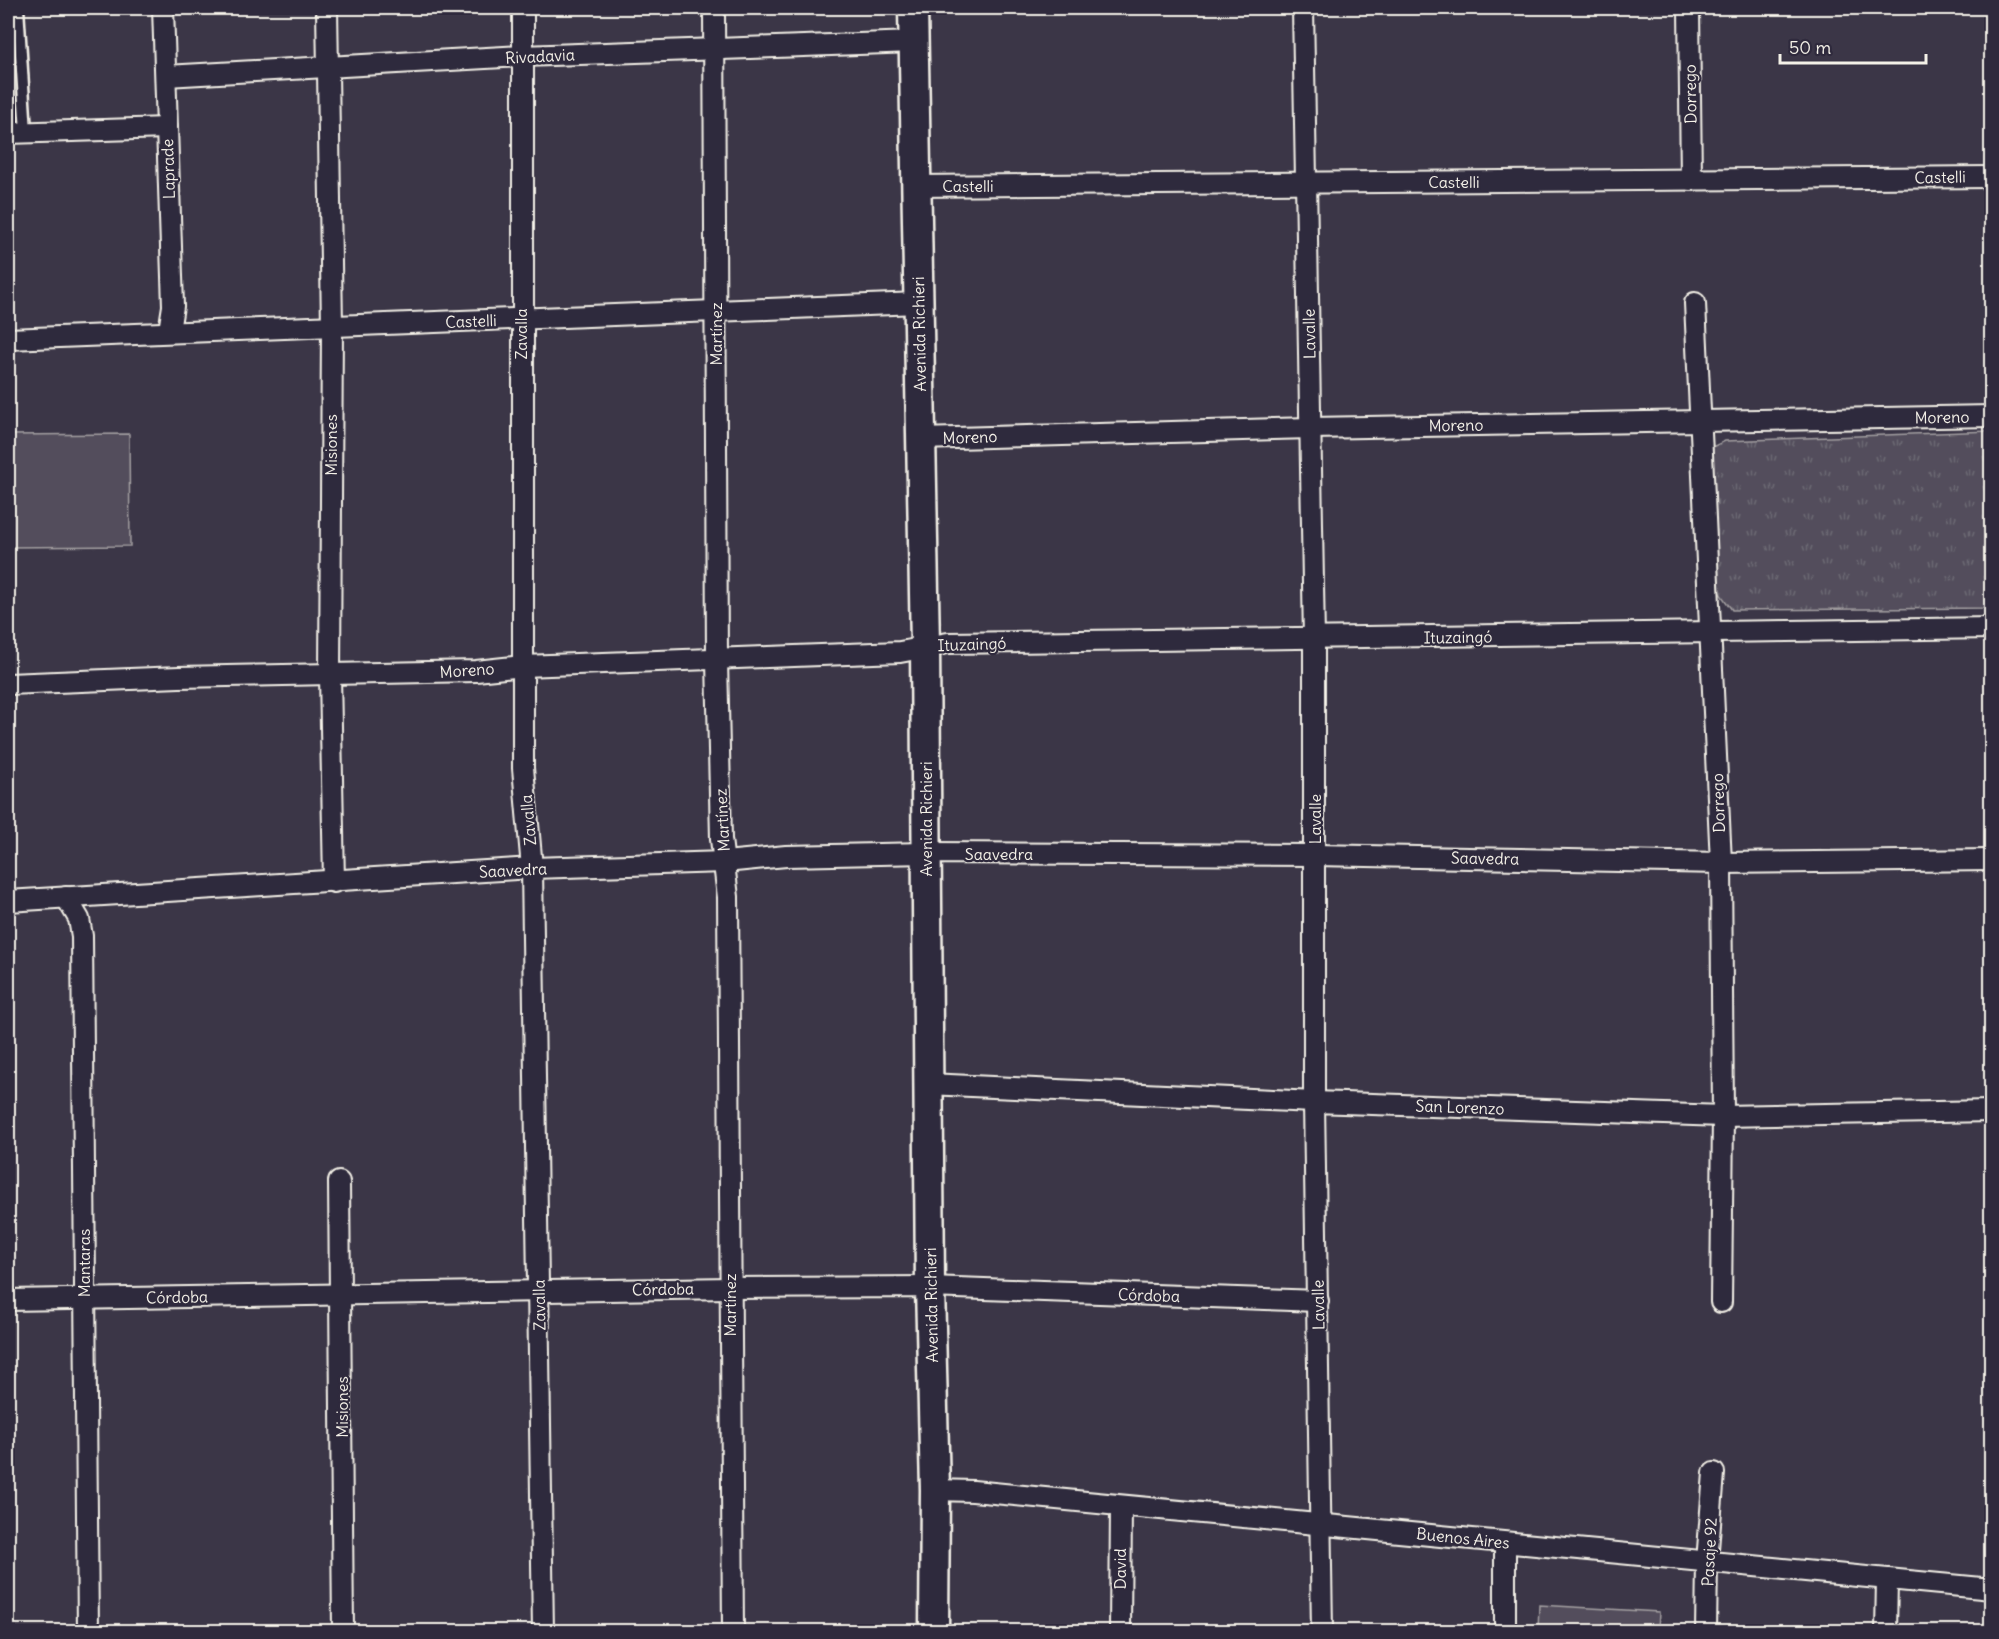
<svg xmlns="http://www.w3.org/2000/svg" width="1999" height="1639" font-family="Delius,sans-serif">
	<defs>
		<pattern id="grass-tufts" width="24" height="20" patternUnits="userSpaceOnUse" patternTransform="scale(1.5)"><rect width="24" height="20" fill="#534e5c"/><path d="M3 7l-1-3M5 7V3M7 7l1-3M15 17l-1-3M17 17v-4M19 17l1-3" fill="none" stroke="#6c6873"/></pattern>
	</defs>
	<rect width="100%" height="100%" fill="#3b3647"/>
	<filter id="ink" filterUnits="userSpaceOnUse"><feTurbulence type="fractalNoise" baseFrequency=".0167" numOctaves="2"/><feDisplacementMap in="SourceGraphic" scale="12" xChannelSelector="R" yChannelSelector="G"/><feConvolveMatrix kernelMatrix="1 2 1 2 8 2 1 2 1" color-interpolation-filters="sRGB"/></filter>
	<g filter="url(#ink)">
		<!-- grass -->
		<polygon fill="url(#grass-tufts)" stroke="#a4a0a2" stroke-width="1.5" points="1991,431 1991,608 1732,610 1717,589 1710,448 1725,441"/>
		<!-- pitch -->
		<g fill="#534e5c" stroke="#a4a0a2" stroke-width="1.5">
			<polygon points="129,434 130,546 8,547 8,435"/>
			<polygon points="1539,1605 1659,1612 1658,1631 1538,1631"/>
		</g>
		<g fill="none" stroke-linecap="round" stroke-linejoin="round">
			<!-- lane casing -->
			<g stroke="#f4f1e8" stroke-width="15">
				<polyline id="lane" points="18,8 26,132"/>
			</g>
			<!-- street casing -->
			<g stroke="#f4f1e8" stroke-width="24">
				<g id="street">
					<polyline points="163,8 173,306 169,331"/>
					<polyline points="327,8 332,326 330,675 334,882"/>
					<polyline points="523,8 523,768 532,868 543,1632"/>
					<polyline points="714,8 717,660 721,839 728,897 733,1632"/>
					<polyline points="1303,8 1314,640 1314,1102 1322,1632"/>
					<polyline points="1689,8 1691,180"/>
					<polyline points="166,76 523,56 914,42"/>
					<polyline points="8,133 167,128"/>
					<polyline points="916,186 1992,177"/>
					<polyline points="1695,303 1721,863 1723,1116 1721,1302"/>
					<polyline points="8,339 918,303"/>
					<polyline points="921,439 1311,428 1992,416"/>
					<polyline points="8,684 179,677 476,671 523,666 900,652 948,643 1992,628"/>
					<polyline points="66,897 79,919 82,936 88,1632"/>
					<polyline points="8,901 532,868 725,862 786,856 926,853 1315,855 1721,863 1992,860"/>
					<polyline points="928,1084 1314,1102 1723,1116 1992,1111"/>
					<polyline points="339,1182 343,1632"/>
					<polyline points="8,1300 730,1288 930,1287 1318,1301"/>
					<polyline points="935,1490 973,1491 1992,1589"/>
					<polyline points="1120,1632 1121,1506"/>
					<polyline points="1505,1632 1505,1543"/>
					<polyline points="1706,1632 1707,1562 1714,1473"/>
					<polyline points="1886,1632 1887,1579"/>
				</g>
			</g>
			<!-- secondary casing -->
			<g stroke="#f4f1e8" stroke-width="33">
				<polyline id="secondary" points="913,8 925,646 930,1287 935,1490 934,1632"/>
			</g>
			<!-- lane -->
			<use href="#lane" stroke="#2f2a3d" stroke-width="10"/>
			<!-- street -->
			<use href="#street" stroke="#2f2a3d" stroke-width="20"/>
			<!-- secondary -->
			<use href="#secondary" stroke="#2f2a3d" stroke-width="28"/>
		</g>
	</g>
	<g text-anchor="middle" dominant-baseline="central" stroke-width="4.5" stroke-linejoin="round" paint-order="stroke">
		<!-- street labels -->
		<g font-size="16" fill="#f4f1e8" stroke="#2f2a3d">
			<text transform="translate(540 56) rotate(-3)">Rivadavia</text>
			<text transform="translate(1690 94) rotate(-91)">Dorrego</text>
			<text transform="translate(168 169) rotate(-92)">Laprade</text>
			<text transform="translate(1940 177) rotate(-1)">Castelli</text>
			<text x="1454" y="182">Castelli</text>
			<text x="968" y="186">Castelli</text>
			<text transform="translate(471 321) rotate(-2)">Castelli</text>
			<text transform="translate(521 334) rotate(-90)">Zavalla</text>
			<text transform="translate(716 334) rotate(-90)">Martínez</text>
			<text transform="translate(919 334) rotate(-91)">Avenida Richieri</text>
			<text transform="translate(1309 334) rotate(-91)">Lavalle</text>
			<text transform="translate(1942 417) rotate(-1)">Moreno</text>
			<text transform="translate(1456 425) rotate(-1)">Moreno</text>
			<text transform="translate(970 437) rotate(-2)">Moreno</text>
			<text transform="translate(331 445) rotate(-90)">Misiones</text>
			<text transform="translate(1458 637) rotate(-1)">Ituzaingó</text>
			<text transform="translate(972 644) rotate(-2)">Ituzaingó</text>
			<text transform="translate(467 670) rotate(-4)">Moreno</text>
			<text transform="translate(1718 803) rotate(-92)">Dorrego</text>
			<text transform="translate(926 819) rotate(-90)">Avenida Richieri</text>
			<text transform="translate(1315 819) rotate(-90)">Lavalle</text>
			<text transform="translate(528 820) rotate(-95)">Zavalla</text>
			<text transform="translate(722 820) rotate(-93)">Martínez</text>
			<text x="999" y="854">Saavedra</text>
			<text transform="translate(1485 858) rotate(1)">Saavedra</text>
			<text transform="translate(513 870) rotate(-3)">Saavedra</text>
			<text transform="translate(1460 1107) rotate(2)">San Lorenzo</text>
			<text transform="translate(84 1263) rotate(-90)">Mantaras</text>
			<text transform="translate(663 1289) rotate(-1)">Córdoba</text>
			<text transform="translate(1149 1295) rotate(2)">Córdoba</text>
			<text transform="translate(177 1297) rotate(-1)">Córdoba</text>
			<text transform="translate(539 1305) rotate(-91)">Zavalla</text>
			<text transform="translate(730 1305) rotate(-90)">Martínez</text>
			<text transform="translate(931 1305) rotate(-91)">Avenida Richieri</text>
			<text transform="translate(1318 1305) rotate(-91)">Lavalle</text>
			<text transform="translate(342 1407) rotate(-90)">Misiones</text>
			<text transform="translate(1463 1538) rotate(6)">Buenos Aires</text>
			<text transform="translate(1709 1552) rotate(-87)">Pasaje 92</text>
			<text transform="translate(1120 1569) rotate(-90)">David</text>
		</g>
	</g>
	<!-- margin -->
	<rect width="1999" height="1639" fill="none" stroke="#2f2a3d" stroke-width="30"/>
	<rect x="15" y="15" width="1969" height="1609" fill="none" stroke="#f4f1e8" stroke-width="2" filter="url(#ink)"/>
	<!-- scale -->
	<path d="M1780 54v9h146v-9" fill="none" stroke="#f4f1e8" stroke-width="3"/>
	<text x="1789" y="54" font-size="18" fill="#f4f1e8" stroke="#2f2a3d" stroke-width="4.5" paint-order="stroke">50 m</text>
</svg>
